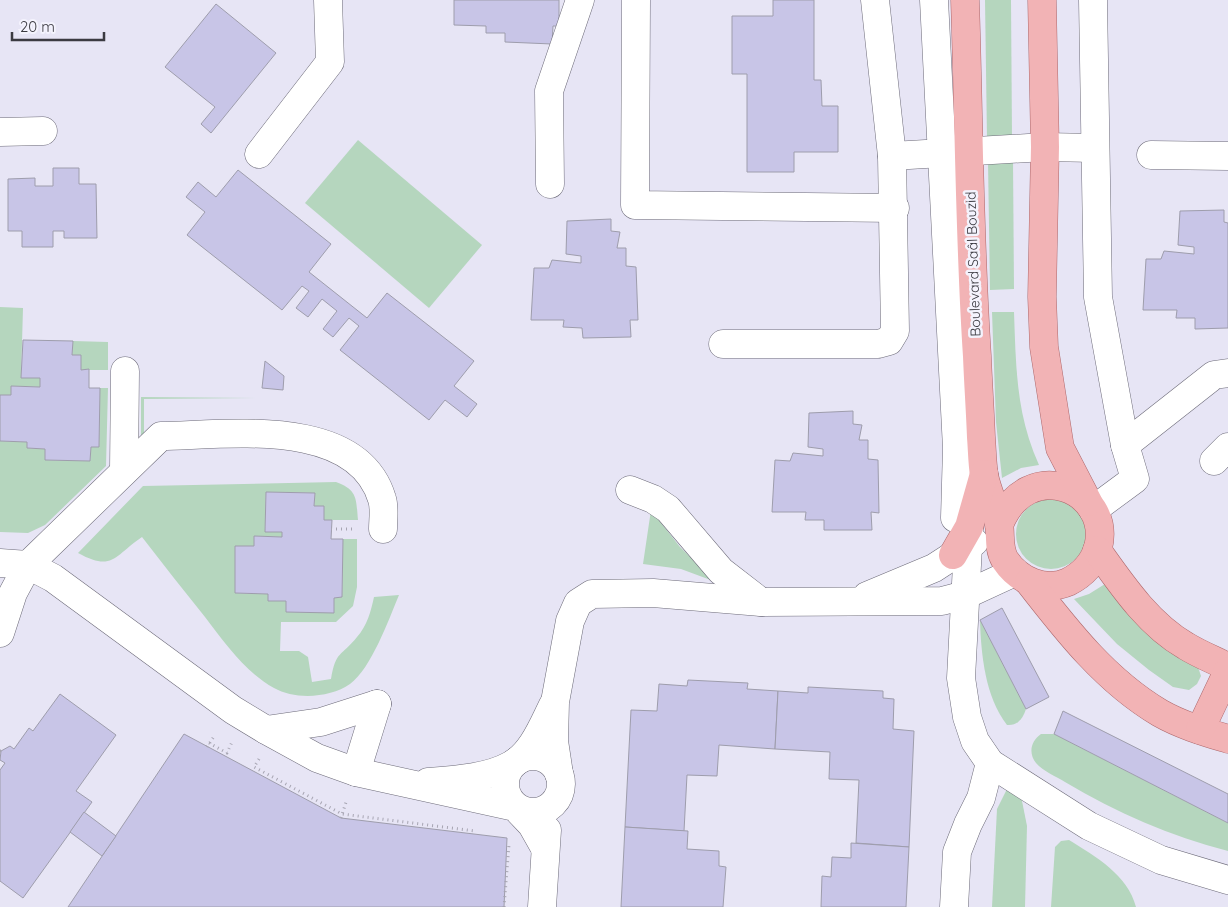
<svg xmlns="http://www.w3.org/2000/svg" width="1228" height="907" font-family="Quicksand,sans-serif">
	<rect width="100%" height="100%" fill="#e7e5f5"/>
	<!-- green -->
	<g fill="#b5d6be">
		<polygon points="985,0 1011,0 1012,138 987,139"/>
		<polygon points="358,140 482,245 429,308 305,203"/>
		<polygon points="1013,160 1014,289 990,290 988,162"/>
		<polygon points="0,307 23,308 21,378 40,378 40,387 12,386 11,395 0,395"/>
		<path d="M992 312H1014C1016 367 1016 414 1039 465L1021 468 1002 478 996 422Z"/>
		<polygon points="73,341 108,342 108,370 81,370 81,355 72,355"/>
		<polygon points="100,388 108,388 106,466 45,525 28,533 0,532 0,441 27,442 27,448 45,449 45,460 90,461 91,447 99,447"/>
		<polygon points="141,397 262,398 144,399 144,435 141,437"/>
		<path d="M336 482C358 490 356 499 358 520H324V506H314L315 493 266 492 265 532H282V537L255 536 254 546H235V593L268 594V601L342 597 343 539H357V587L353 606 336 622H281L280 651H299L308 657 312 682 331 679C336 650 341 657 357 637 367 626 371 611 374 597L399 595C389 619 371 669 350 684 330 698 295 700 274 688 245 672 225 643 205 617 184 591 163 564 142 537 114 556 113 572 78 553L143 486Z"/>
		<circle cx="1051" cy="534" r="35"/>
		<polygon points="651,510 680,547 716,582 681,569 643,564"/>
		<polygon points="1105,584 1198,667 1201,676 1197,684 1189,690 1173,687 1149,670 1117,644 1074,599 1089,594"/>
		<path d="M980 620 1026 709C1023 718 1018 726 1007 725 985 697 981 654 980 620Z"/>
		<path d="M1041 734H1054L1228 823V851C1170 836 1117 813 1065 782 1057 777 1043 771 1036 763 1028 753 1031 741 1041 734Z"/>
		<polygon points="1008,787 1021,796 1027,826 1025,907 992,907 997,809"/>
		<path d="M1069 840C1095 856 1128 875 1136 907H1051L1055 847 1061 841Z"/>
	</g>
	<!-- building -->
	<g fill="#c8c5e7" stroke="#9e9dac">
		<polygon points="454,0 559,0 559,26 553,26 552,44 505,42 505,33 486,33 486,26 454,25"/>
		<polygon points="773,0 814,0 814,80 821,80 822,106 838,106 838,152 794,152 794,172 747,172 747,74 732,74 732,16 773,16"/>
		<polygon points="216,4 276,53 211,133 201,124 215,107 165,67"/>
		<polygon points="53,168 79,168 79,184 96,184 97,238 64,238 64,231 53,231 53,247 22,247 22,231 8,231 8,179 35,178 35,186 53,186"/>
		<polygon points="238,170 331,244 309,272 367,318 387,293 474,361 454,386 477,404 467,417 445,400 429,420 340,350 359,326 349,318 333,337 323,329 337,311 322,299 308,317 296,308 309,291 302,286 282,310 187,235 205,212 186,197 198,182 216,197"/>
		<polygon points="1224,210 1224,222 1228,223 1228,328 1195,329 1195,318 1176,318 1177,310 1143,310 1146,259 1161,259 1164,251 1194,254 1194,247 1178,245 1180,211"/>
		<polygon points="611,219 611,231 620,232 617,248 626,248 626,266 636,267 638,320 630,320 631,337 583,338 582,328 563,327 564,320 531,320 534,268 549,268 552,260 581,263 581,256 566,254 567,221"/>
		<polygon points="23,340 73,341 72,355 81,355 81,370 89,369 89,388 100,388 99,447 91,447 90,461 45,460 45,449 27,448 27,442 0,441 0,395 11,395 11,386 40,387 40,378 21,378"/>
		<polygon points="265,361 284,376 283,390 262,388"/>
		<polygon points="853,411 853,424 862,425 859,440 868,440 868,459 878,460 879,513 871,512 872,530 824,530 824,520 805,520 806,512 772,512 775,460 790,461 793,453 823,456 823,449 808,447 809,413"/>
		<polygon points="266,492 315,493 314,506 324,506 324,520 332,520 331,539 343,539 342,597 334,598 334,613 286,612 286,601 268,601 268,594 235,593 235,546 254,546 254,536 282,537 282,532 265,532"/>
		<polygon points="1002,608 1049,697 1026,709 980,620"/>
		<polygon points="688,680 748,683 747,689 778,691 775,749 719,745 717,776 687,775 684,831 625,827 631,710 657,711 659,684 687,686"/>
		<polygon points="808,687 883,691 883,698 894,699 893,729 914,731 909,847 856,843 859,780 829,779 830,752 775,749 778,691 808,693"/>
		<polygon points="60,694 116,735 76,791 92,802 23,898 0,881 0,770 5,763 0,760 1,751 10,746 14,749 29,728 33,731"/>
		<polygon points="1063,711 1228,794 1228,823 1054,734"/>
		<polygon points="184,734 341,818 507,838 504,907 68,907"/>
		<polygon points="84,812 116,836 102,856 70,832"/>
		<polygon points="625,827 688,831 687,849 719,851 719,866 726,867 723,907 621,907"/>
		<polygon points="851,843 909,847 906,907 821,907 822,876 831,877 832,857 851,858"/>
	</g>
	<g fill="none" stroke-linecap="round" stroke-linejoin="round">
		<!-- minor casing -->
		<g stroke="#6d6b79" stroke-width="29">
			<g id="minor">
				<polyline points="934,0 957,448 955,518"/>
				<polyline points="1093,0 1098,297 1125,445"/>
				<polyline points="636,1 635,205 895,208"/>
				<polyline points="0,132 43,131"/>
				<polyline points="259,154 330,62 328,0"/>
				<polyline points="1151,155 1228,156"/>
				<polyline points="892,156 1045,147 1095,148"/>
				<polyline points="550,184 549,91 580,0"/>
				<polyline points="723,344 878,344 889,341 895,331 892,156 875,0"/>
				<polyline points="1214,461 1228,447"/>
				<polyline points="124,470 125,371"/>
				<polyline points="630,490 653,499 668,509 721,571 761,602"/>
				<polyline points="1093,510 1135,479 1125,445 1214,375 1228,373"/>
				<polyline points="969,527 961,678 967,717 975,741 990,763 1089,826 1161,860 1228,880"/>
				<polyline points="0,563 28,565 53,578 233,710 266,730 317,758 356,772 515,807 532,825 545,848"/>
				<polyline points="867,596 934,568 974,542"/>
				<path d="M0 633 13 593 28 565 161 436C228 435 357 416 382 499 385 508 383 520 383 529"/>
				<polyline points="266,730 321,722 377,704"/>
				<circle cx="533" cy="784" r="28"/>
				<polyline points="356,772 377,704"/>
				<polyline points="559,774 554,741 555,702 570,621 578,603 592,594 653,593 761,602 942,601 965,595 1015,572"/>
				<path d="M428 782C454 780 488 778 511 765 532 754 543 725 553 705"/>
				<polyline points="542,907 547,830"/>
				<polyline points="954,907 957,852 968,824 981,798 990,763"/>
			</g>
		</g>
		<!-- major casing -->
		<g stroke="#ad686c" stroke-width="29">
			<g id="major">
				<path d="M965 0C969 119 969 238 977 356 978 383 980 410 981 437 982 449 982 462 984 475 987 491 995 507 999 523 1001 536 998 548 1005 560 1019 581 1045 592 1068 582 1082 575 1093 564 1098 548 1113 489 1027 454 999 525"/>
				<polyline points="1042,0 1045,147 1042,297 1044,347 1060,448 1088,502"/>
				<path d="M1097 550C1122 585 1148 624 1186 646 1199 654 1214 660 1228 667"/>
				<polyline points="953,555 969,527 984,474"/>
				<path d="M1029 582C1067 631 1106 681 1160 713 1181 725 1205 732 1228 739"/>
				<polyline points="1200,730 1228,671"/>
			</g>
		</g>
		<!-- path -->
		<g stroke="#a7a5b2" stroke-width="3" stroke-dasharray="1 4" stroke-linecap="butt">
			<polyline points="331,529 353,529"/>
			<polyline points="209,743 227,753 232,742"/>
			<polyline points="207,747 215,735"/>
			<polyline points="0,751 1,751"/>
			<polyline points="259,759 254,767 342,814 475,831"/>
			<polyline points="341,818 347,799"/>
			<polyline points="504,907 509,845"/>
		</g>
		<!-- minor -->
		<use href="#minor" stroke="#fff" stroke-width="28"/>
		<!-- major -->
		<use href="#major" stroke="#f2b3b5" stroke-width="28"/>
	</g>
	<g text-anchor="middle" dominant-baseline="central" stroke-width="5" stroke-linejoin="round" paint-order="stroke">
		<!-- street labels -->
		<g font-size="14" fill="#3b3a41" stroke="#f4f3fd">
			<text transform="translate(973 264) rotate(-92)">Boulevard Saâl Bouzid</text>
		</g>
	</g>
	<!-- scale -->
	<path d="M12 32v8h92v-8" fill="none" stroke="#3b3a41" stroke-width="2.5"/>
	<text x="20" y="32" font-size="15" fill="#3b3a41" stroke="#f4f3fd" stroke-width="4" paint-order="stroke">20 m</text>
</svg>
